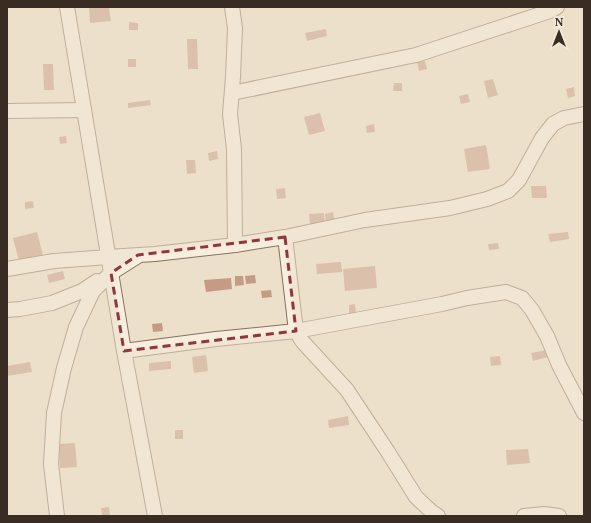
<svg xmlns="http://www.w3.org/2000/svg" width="591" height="523" font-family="'Noto Serif',serif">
	<rect width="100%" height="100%" fill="#ece0cb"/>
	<!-- building -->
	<g fill="#c69b85">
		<polygon points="89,7 109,7 111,21 90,23"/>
		<polygon points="129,22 138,23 138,30 129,30"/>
		<polygon points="326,29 327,36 307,41 305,33"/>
		<polygon points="187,39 197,39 198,69 188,69"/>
		<rect x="128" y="59" width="8" height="8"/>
		<polygon points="425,61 427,69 419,71 417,62"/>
		<polygon points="43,64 53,64 54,90 44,90"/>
		<polygon points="493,79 498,95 488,98 484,81"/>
		<polygon points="394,83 402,83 402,91 393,91"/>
		<polygon points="574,87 575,96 568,98 566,89"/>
		<polygon points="468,94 470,102 461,104 459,96"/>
		<polygon points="150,100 151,105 128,108 128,103"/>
		<polygon points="320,113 325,131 309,135 304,117"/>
		<polygon points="374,124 375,132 367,133 366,126"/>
		<polygon points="66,136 67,143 60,144 59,137"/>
		<polygon points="486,145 490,169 468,172 464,149"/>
		<polygon points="217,151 218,159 209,161 208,153"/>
		<polygon points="186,160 195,160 196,173 187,174"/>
		<polygon points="531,186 546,186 547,198 532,198"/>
		<polygon points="285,188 286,198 277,199 276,189"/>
		<polygon points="33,201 34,208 25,209 25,202"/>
		<polygon points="333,212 335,222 326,224 325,214"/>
		<polygon points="324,213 325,225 310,226 309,214"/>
		<polygon points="37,232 43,255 19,261 13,238"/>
		<polygon points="568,232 569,239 550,242 548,234"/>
		<polygon points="498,243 499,249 489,250 488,244"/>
		<polygon points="341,262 342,272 317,274 316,264"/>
		<polygon points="375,266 377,288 345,291 343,269"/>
		<polygon points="63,271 65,279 49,283 47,275"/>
		<polygon points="255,275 256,283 246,284 245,276"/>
		<polygon points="235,276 243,276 244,285 235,286"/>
		<polygon points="231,278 232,289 206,292 204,280"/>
		<polygon points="271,290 272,297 262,298 261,291"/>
		<polygon points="355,304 356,313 349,313 349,305"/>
		<polygon points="162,323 163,331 153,332 152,324"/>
		<polygon points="547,350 548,357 533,361 531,353"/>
		<polygon points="206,355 208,371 194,373 192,357"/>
		<polygon points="500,356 501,365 491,366 490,357"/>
		<polygon points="171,361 171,369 149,371 149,363"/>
		<polygon points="30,362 32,372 7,376 7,366"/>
		<polygon points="348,416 349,425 329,428 328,420"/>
		<rect x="175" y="430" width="8" height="9"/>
		<polygon points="75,443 77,467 60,468 59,444"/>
		<polygon points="528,449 530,463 507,465 506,450"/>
		<polygon points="109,507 110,516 102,516 101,508"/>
	</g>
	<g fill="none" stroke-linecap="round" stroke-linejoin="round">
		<!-- minor casing -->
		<g stroke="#877261" stroke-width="16">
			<g id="minor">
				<polyline points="67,7 124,351 155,516"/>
				<polyline points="232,7 235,28 233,77 230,114 234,149 235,245"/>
				<polyline points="232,93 416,55 550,11 557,7"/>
				<polyline points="7,111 84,110"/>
				<polyline points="285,237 296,331 302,341 347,390 388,452 416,497 432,512 438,516"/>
				<polyline points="7,269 54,261 108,257 155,254 235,245 285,237 365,220 450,208 487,199 508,191 519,180 542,138 553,124 564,118 584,114"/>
				<polyline points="7,310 20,309 52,303 82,291 97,281"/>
				<polyline points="124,351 216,339 296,331 442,304 467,298 506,292 522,298 532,310 547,336 559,365 584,413"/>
				<polyline points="57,516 51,464 54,413 64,368 76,327 93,291 111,273 138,256"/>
				<polyline points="524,516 544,514 559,516"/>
			</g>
		</g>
		<!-- minor -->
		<use href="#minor" stroke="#f7eede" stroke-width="14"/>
	</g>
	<!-- marked area -->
	<path d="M0 0H591V523H0ZM285 237 296 331 124 351 111 273 138 255Z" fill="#ece0cb" fill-opacity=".55" fill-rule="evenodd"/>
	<path fill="none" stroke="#91363d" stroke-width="3" stroke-dasharray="8 5" stroke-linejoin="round" d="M285 237 296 331 124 351 111 273 138 255Z"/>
	<!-- border -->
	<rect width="591" height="523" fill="none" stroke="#392c23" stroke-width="16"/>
	<!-- north arrow -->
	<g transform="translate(559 32)" stroke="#f4eada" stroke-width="3" paint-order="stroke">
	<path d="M0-3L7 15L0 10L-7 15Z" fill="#392c23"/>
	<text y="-6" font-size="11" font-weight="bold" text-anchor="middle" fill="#392c23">N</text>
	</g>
</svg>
